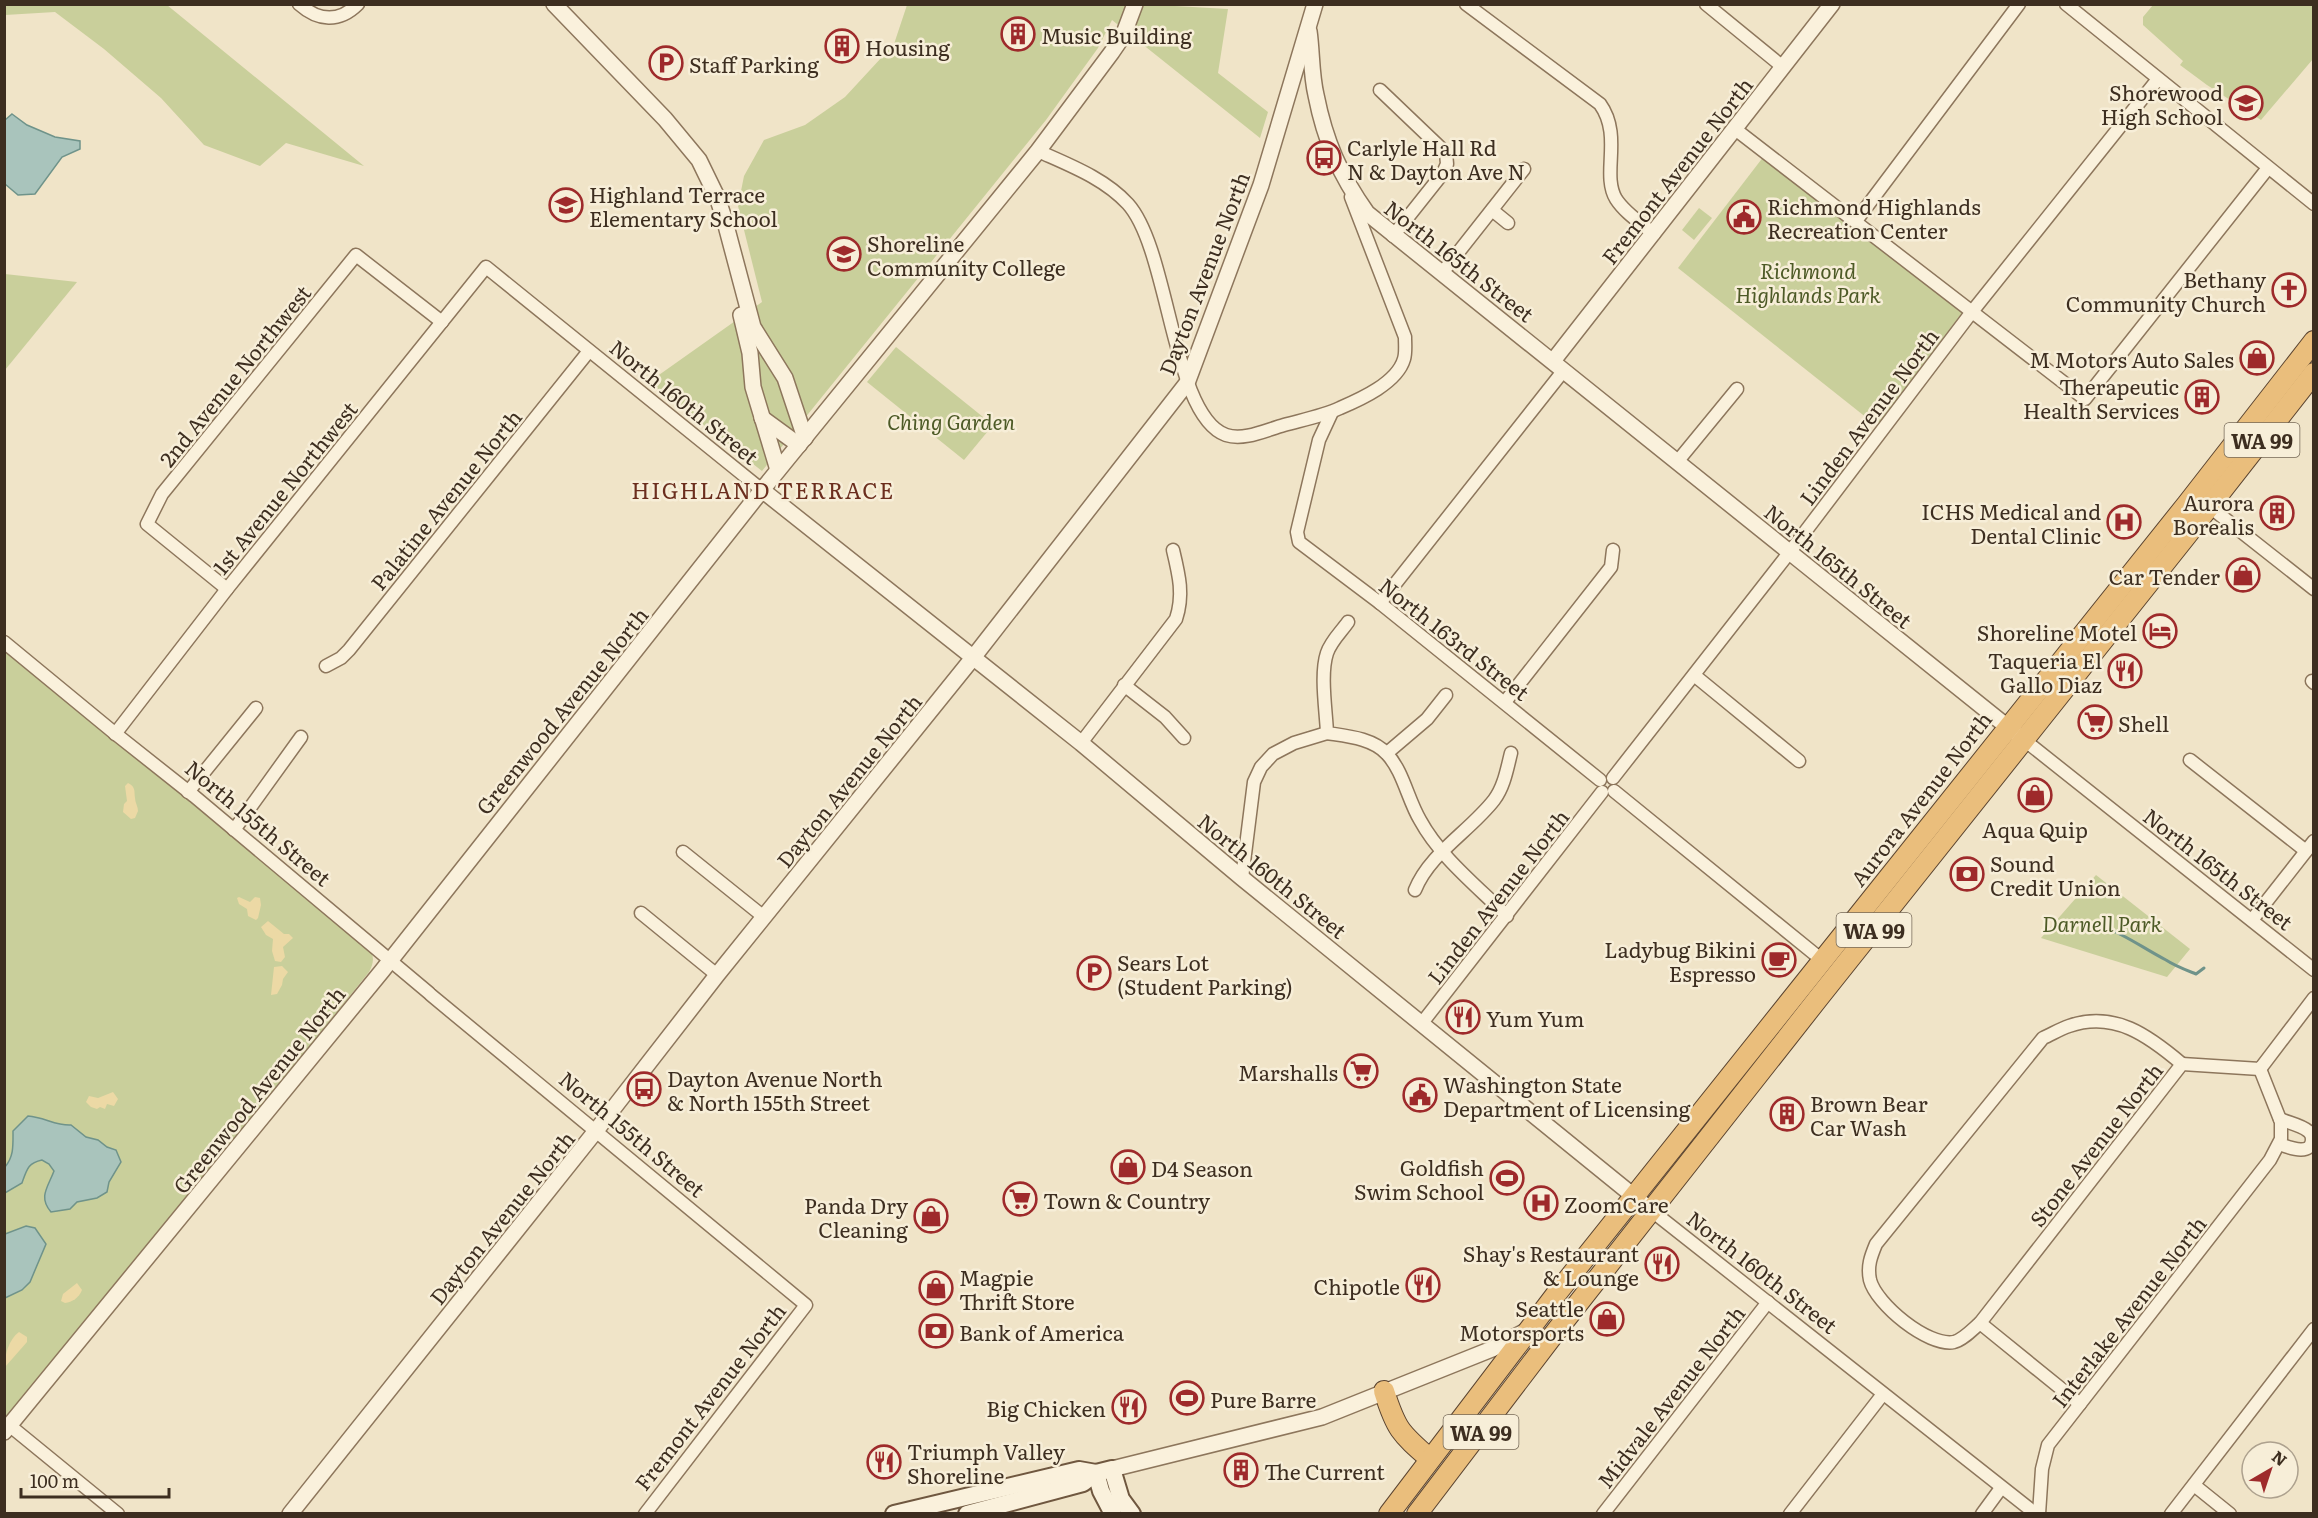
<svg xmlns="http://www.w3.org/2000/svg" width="2318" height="1518" font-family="Literata,serif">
	<rect width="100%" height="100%" fill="#f0e4c8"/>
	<!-- green -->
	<g fill="#c9cf9b">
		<polygon points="5,4 167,5 364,166 286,143 260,166 204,145 161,98 104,49 55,12 5,15"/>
		<polygon points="1175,4 1175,6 1228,9 1218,73 1268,112 1260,138 1112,20 1098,48 1046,120 762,471 649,382 762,302 738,206 744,176 764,140 805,125 845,97 894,44 907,5"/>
		<polygon points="2153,5 2313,5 2313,59 2261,120 2207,85 2180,65 2183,61 2143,25 2143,17"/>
		<polygon points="1764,156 1962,313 1877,426 1678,268"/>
		<polygon points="1699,208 1712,218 1694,240 1682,230"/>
		<polygon points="5,274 77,282 5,370 4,274"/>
		<polygon points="896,347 993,425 964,460 867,382"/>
		<path d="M5 651 367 944C374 954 375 961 369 972L5 1425Z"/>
		<polygon points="2096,875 2190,949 2167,977 2041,938"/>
	</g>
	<!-- sand -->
	<g fill="#ecd9a5">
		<path d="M128 783C136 787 134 791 135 798 135 802 138 807 138 811L135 818 131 819 123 812 124 804 127 801 125 786Z"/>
		<polygon points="239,897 250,902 255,897 260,898 261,905 258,918 256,920 248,916 247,909 239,904 237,898"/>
		<polygon points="268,921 284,934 289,934 293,938 283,947 285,957 281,962 275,961 272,951 273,939 266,935 261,927"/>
		<polygon points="282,966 288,972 283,979 282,985 277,994 271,995 274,967"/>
		<polygon points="113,1092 118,1099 114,1106 107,1104 105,1109 100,1107 97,1109 91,1107 86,1102 89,1096 98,1098"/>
		<path d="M77 1283 82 1290C79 1298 72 1302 65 1303L61 1301 63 1294Z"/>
		<path d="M19 1332 27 1337V1342L5 1367C4 1356 9 1339 19 1332Z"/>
	</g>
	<!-- water -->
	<g fill="#a9c4bc" stroke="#6f938a" stroke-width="1.5">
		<polygon points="12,114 27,125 55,137 80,141 80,149 62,157 35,194 18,195 5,184 5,120"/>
		<path d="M28 1116C44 1117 56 1126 71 1125L86 1137 98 1140 107 1147 116 1150 121 1162 109 1182 107 1192 97 1198 77 1202 70 1209 51 1212C38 1197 48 1187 54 1171L49 1164 42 1160C28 1163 27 1169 22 1183L5 1193V1167C14 1156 13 1146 13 1131Z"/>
		<polygon points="26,1226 35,1228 46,1244 30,1282 22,1290 5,1298 5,1234"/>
	</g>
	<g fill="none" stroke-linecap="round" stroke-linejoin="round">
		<!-- stream -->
		<path stroke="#6f938a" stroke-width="3" d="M2062 921C2107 919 2128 940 2166 960 2175 966 2186 970 2196 974L2204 968"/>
		<!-- minor casing -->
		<g stroke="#8d765c" stroke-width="15">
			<g id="minor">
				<path d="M299 4C318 21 339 23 358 4"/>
				<path d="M1466 4 1600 104C1623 136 1601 174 1616 199 1625 213 1641 223 1654 234"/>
				<polyline points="1706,4 1783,67"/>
				<polyline points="2066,4 2314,204"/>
				<polyline points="1380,90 1446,153 1447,164 1443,173 1393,236"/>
				<polyline points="1735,129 2085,399 2268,168"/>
				<path d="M1038 151C1069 165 1104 178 1128 204 1170 251 1172 416 1226 435 1244 441 1266 430 1284 425 1302 420 1323 416 1340 408 1361 399 1397 383 1404 359 1406 353 1405 344 1405 337L1351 197"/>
				<polyline points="1492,210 1508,223"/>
				<polyline points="1856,221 2019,4"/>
				<polyline points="1442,273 1524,169"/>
				<polyline points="1332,412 1319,440 1297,532 1299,542 1380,603 1600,780"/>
				<polyline points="1677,462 1737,389"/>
				<polyline points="2210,507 2314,589"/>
				<polyline points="227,589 147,524 162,494 356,255 442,322"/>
				<polyline points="1380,603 1564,370"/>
				<path d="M1348 622C1341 632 1331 641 1327 653 1320 674 1326 710 1327 733 1346 736 1373 738 1387 754 1403 771 1408 800 1420 820 1440 857 1477 886 1507 916"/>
				<polyline points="4,642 112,731 194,796 429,993"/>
				<polyline points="326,666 341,658 349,650 589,351"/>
				<polyline points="1694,675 1799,761"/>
				<polyline points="2312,681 2314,683"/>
				<polyline points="1124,685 1165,717 1184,738"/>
				<polyline points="1505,702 1611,567 1613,550"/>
				<polyline points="115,734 227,589 486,267 762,490"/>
				<polyline points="2023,739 2314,970"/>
				<path d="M1081 743 1176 619C1184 595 1179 575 1173 550"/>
				<polyline points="1387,753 1427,719 1446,695"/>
				<polyline points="2190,760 2306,851"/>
				<polyline points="1613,778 1789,553 1971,313 2158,79"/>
				<polyline points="1614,791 1822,960"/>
				<polyline points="188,792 256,708"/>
				<polyline points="234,830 301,737"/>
				<polyline points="683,852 764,917"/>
				<polyline points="1242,878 1254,782 1261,767 1273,754 1294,743 1327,733"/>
				<path d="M1415 890C1430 853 1470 831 1494 800 1504 787 1507 769 1511 753"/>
				<polyline points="641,913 717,975"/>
				<polyline points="2252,920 2314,841"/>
				<polyline points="431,995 806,1305 645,1514"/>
				<polyline points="1422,1023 1602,792"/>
				<path d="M2279 1144C2288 1147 2312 1157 2312 1139 2312 1136 2311 1133 2308 1131 2301 1125 2289 1123 2280 1119"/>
				<polyline points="1652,1211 2036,1514"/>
				<polyline points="1980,1323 2182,1064 2260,1069 2314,998"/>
				<path d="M2080 1404 1980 1323C1973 1329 1963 1340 1954 1342 1928 1347 1876 1304 1870 1280 1867 1266 1871 1256 1876 1244L2043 1038C2052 1034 2060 1029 2069 1026 2114 1010 2149 1036 2182 1064"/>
				<polyline points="9,1425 118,1514"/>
				<polyline points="2194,1485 2230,1514"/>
				<polyline points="1603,1514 1768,1302"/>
				<polyline points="1790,1514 1883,1394"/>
				<polyline points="1982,1514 2001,1488"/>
				<polyline points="2039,1514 2042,1469 2048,1445 2270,1160 2281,1139 2281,1122 2260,1069"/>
				<polyline points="2171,1514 2314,1329"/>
			</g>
		</g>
		<!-- tertiary casing -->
		<g stroke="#8d765c" stroke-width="18">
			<g id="tertiary">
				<polyline points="554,4 665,119 699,160 717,197 724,218 753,327 785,378 805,438"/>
				<path d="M1309 31C1312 52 1311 74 1316 95 1325 141 1340 175 1367 213L2015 733"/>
				<polyline points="741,315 750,353 753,387 778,470"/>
				<polyline points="1553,361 1832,4"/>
				<polyline points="762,418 799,445"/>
				<polyline points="762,490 1081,743 1242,878 1652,1211"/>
				<polyline points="4,1432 382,971 762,490 1038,151 1112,52 1123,36 1135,4"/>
				<polyline points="1112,1469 1322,1417 1492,1349 1526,1331"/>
				<polyline points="290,1514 595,1132 717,975 972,659 1187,383 1261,185 1315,4"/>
			</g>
		</g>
		<!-- secondary casing -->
		<g stroke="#6f573f" stroke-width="20">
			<g id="secondary">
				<polyline points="1096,1473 1101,1491 1113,1514"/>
				<polyline points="894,1514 1079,1470 1096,1473"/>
				<polyline points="967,1514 1083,1483 1096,1473 1112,1469 1121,1499 1132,1514"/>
			</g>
		</g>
		<!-- trunk casing -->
		<g stroke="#5b4430" stroke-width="22">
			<g id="trunk">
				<path d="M1384 1391C1396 1429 1400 1433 1430 1459"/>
				<polyline points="1389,1514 1557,1293 2187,504 2314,341"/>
				<polyline points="1417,1514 1554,1334 1820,996 2187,535 2314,373"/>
			</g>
		</g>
		<!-- minor -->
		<use href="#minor" stroke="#faf1dc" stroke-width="12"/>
		<!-- tertiary -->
		<use href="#tertiary" stroke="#faf1dc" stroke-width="15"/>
		<!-- secondary -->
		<use href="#secondary" stroke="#faf1dc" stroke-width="16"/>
		<!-- trunk -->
		<use href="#trunk" stroke="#eabe7c" stroke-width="20"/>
	</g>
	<!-- icons -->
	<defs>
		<g id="building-ring" transform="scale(1.725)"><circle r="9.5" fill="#f7eed8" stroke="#9e2a2b" stroke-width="1.5"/><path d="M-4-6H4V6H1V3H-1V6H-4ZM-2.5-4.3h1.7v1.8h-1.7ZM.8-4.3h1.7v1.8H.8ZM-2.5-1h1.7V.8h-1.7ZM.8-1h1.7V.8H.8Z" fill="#9e2a2b"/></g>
		<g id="parking-ring" transform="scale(1.725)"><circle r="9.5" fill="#f7eed8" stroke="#9e2a2b" stroke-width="1.5"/><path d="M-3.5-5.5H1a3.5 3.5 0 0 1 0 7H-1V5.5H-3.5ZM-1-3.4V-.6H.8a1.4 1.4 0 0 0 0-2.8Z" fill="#9e2a2b"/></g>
		<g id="school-ring" transform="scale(1.725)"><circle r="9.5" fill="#f7eed8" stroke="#9e2a2b" stroke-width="1.5"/><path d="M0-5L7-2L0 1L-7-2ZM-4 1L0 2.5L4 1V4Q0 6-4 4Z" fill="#9e2a2b"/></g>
		<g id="bus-ring" transform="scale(1.725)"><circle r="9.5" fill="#f7eed8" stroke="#9e2a2b" stroke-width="1.5"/><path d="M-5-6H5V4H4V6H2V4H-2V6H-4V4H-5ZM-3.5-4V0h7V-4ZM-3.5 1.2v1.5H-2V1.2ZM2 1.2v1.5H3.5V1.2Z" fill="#9e2a2b"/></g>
		<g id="civic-ring" transform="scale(1.725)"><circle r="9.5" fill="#f7eed8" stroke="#9e2a2b" stroke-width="1.5"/><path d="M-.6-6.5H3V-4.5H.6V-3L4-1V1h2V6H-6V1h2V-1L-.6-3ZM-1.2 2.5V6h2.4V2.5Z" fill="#9e2a2b"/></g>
		<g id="university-ring" transform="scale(1.725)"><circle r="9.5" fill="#f7eed8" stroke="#9e2a2b" stroke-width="1.5"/><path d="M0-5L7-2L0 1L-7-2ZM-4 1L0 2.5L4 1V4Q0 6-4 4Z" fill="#9e2a2b"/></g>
		<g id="church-ring" transform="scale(1.725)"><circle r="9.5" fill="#f7eed8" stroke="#9e2a2b" stroke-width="1.5"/><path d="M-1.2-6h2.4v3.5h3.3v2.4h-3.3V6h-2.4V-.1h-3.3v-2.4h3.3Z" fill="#9e2a2b"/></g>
		<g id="shop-ring" transform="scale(1.725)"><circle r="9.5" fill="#f7eed8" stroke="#9e2a2b" stroke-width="1.5"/><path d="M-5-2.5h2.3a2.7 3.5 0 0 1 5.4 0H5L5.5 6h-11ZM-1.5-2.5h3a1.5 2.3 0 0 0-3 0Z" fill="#9e2a2b"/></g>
		<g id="hospital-ring" transform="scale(1.725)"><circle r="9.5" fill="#f7eed8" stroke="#9e2a2b" stroke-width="1.5"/><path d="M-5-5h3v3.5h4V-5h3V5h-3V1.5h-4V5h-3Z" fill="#9e2a2b"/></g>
		<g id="hotel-ring" transform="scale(1.725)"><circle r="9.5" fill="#f7eed8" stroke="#9e2a2b" stroke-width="1.5"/><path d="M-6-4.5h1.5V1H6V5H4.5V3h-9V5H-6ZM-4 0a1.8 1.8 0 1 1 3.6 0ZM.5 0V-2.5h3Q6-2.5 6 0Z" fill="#9e2a2b"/></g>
		<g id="restaurant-ring" transform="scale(1.725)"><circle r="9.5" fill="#f7eed8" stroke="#9e2a2b" stroke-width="1.5"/><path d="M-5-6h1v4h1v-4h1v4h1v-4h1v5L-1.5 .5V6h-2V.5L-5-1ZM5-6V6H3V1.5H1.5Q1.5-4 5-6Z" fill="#9e2a2b"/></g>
		<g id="supermarket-ring" transform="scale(1.725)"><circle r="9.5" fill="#f7eed8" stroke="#9e2a2b" stroke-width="1.5"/><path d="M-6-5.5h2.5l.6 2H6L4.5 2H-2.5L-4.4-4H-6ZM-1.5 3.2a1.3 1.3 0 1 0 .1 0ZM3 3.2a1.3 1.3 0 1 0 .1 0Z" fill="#9e2a2b"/></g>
		<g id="bank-ring" transform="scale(1.725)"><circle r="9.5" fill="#f7eed8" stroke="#9e2a2b" stroke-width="1.5"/><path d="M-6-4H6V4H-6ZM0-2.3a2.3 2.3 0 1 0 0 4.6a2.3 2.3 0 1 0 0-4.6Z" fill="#9e2a2b"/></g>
		<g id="cafe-ring" transform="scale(1.725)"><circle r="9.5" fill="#f7eed8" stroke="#9e2a2b" stroke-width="1.5"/><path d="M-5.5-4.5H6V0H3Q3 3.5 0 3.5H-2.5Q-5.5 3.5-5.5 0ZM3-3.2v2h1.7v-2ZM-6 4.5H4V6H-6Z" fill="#9e2a2b"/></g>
		<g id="stadium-ring" transform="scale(1.725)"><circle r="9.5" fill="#f7eed8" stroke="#9e2a2b" stroke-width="1.5"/><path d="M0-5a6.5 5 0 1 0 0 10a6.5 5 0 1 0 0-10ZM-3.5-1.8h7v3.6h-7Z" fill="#9e2a2b"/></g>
	</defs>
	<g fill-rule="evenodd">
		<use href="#building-ring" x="1018" y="34"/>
		<use href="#building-ring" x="842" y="46"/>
		<use href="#parking-ring" x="666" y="63"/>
		<use href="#school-ring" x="2246" y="103"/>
		<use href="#bus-ring" x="1324" y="158"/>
		<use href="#school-ring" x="566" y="205"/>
		<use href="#civic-ring" x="1744" y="217"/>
		<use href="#university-ring" x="844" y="254"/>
		<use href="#church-ring" x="2289" y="290"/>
		<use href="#shop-ring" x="2257" y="358"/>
		<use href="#building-ring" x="2202" y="397"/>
		<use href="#building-ring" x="2277" y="513"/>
		<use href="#hospital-ring" x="2124" y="522"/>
		<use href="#shop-ring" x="2243" y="575"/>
		<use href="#hotel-ring" x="2160" y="631"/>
		<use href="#restaurant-ring" x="2125" y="671"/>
		<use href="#supermarket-ring" x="2095" y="722"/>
		<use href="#shop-ring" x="2035" y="795"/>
		<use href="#bank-ring" x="1967" y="874"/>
		<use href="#cafe-ring" x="1779" y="960"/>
		<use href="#parking-ring" x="1094" y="973"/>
		<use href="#restaurant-ring" x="1463" y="1017"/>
		<use href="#supermarket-ring" x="1361" y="1071"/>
		<use href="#bus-ring" x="644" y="1089"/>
		<use href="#civic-ring" x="1420" y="1095"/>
		<use href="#building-ring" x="1787" y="1114"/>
		<use href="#shop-ring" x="1128" y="1167"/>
		<use href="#stadium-ring" x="1507" y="1178"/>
		<use href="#supermarket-ring" x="1020" y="1199"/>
		<use href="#hospital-ring" x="1541" y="1203"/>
		<use href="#shop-ring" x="931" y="1216"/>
		<use href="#restaurant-ring" x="1662" y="1264"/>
		<use href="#restaurant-ring" x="1423" y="1285"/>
		<use href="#shop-ring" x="936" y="1288"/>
		<use href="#shop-ring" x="1607" y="1319"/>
		<use href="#bank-ring" x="936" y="1331"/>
		<use href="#stadium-ring" x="1187" y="1398"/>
		<use href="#restaurant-ring" x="1129" y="1407"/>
		<use href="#restaurant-ring" x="884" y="1462"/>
		<use href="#building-ring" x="1241" y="1470"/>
	</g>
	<g text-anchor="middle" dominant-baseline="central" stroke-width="5" stroke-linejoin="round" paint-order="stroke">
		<!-- shield labels -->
		<g fill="#f7eed8" stroke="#756857" stroke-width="1.5">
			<rect x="2224.5" y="423" width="75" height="34" rx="4.5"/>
			<rect x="1836.5" y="913" width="75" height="34" rx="4.5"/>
			<rect x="1443.5" y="1415" width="75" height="34" rx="4.5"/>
		</g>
		<g font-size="20" font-weight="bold" fill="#3d2e20">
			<text x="2262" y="440">WA 99</text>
			<text x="1874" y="930">WA 99</text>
			<text x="1481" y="1432">WA 99</text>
		</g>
		<!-- poi labels -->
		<g font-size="21" fill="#3d2e20" stroke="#f7eed8" text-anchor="start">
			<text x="1041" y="34">Music Building</text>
			<text x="865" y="46">Housing</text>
			<text x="689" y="63">Staff Parking</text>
			<text x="2223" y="91" text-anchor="end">Shorewood<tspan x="2223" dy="24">High School</tspan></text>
			<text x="1347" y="146">Carlyle Hall Rd<tspan x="1347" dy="24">N &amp; Dayton Ave N</tspan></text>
			<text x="589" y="193">Highland Terrace<tspan x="589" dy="24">Elementary School</tspan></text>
			<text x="1767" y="205">Richmond Highlands<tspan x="1767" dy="24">Recreation Center</tspan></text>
			<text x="867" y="242">Shoreline<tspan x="867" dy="24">Community College</tspan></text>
			<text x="2266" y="278" text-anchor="end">Bethany<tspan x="2266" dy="24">Community Church</tspan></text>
			<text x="2234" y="358" text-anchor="end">M Motors Auto Sales</text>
			<text x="2179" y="385" text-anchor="end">Therapeutic<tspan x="2179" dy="24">Health Services</tspan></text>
			<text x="2254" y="501" text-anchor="end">Aurora<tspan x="2254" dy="24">Borealis</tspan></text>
			<text x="2101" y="510" text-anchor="end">ICHS Medical and<tspan x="2101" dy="24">Dental Clinic</tspan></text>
			<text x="2220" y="575" text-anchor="end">Car Tender</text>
			<text x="2137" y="631" text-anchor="end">Shoreline Motel</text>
			<text x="2102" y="659" text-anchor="end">Taqueria El<tspan x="2102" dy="24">Gallo Diaz</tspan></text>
			<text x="2118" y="722">Shell</text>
			<text x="2035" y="828" text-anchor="middle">Aqua Quip</text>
			<text x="1990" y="862">Sound<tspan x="1990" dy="24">Credit Union</tspan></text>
			<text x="1756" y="948" text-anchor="end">Ladybug Bikini<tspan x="1756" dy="24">Espresso</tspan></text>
			<text x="1117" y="961">Sears Lot<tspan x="1117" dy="24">(Student Parking)</tspan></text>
			<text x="1486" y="1017">Yum Yum</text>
			<text x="1338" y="1071" text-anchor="end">Marshalls</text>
			<text x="667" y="1077">Dayton Avenue North<tspan x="667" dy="24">&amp; North 155th Street</tspan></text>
			<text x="1443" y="1083">Washington State<tspan x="1443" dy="24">Department of Licensing</tspan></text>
			<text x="1810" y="1102">Brown Bear<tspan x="1810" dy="24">Car Wash</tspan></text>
			<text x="1484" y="1166" text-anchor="end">Goldfish<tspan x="1484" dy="24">Swim School</tspan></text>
			<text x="1151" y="1167">D4 Season</text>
			<text x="1043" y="1199">Town &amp; Country</text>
			<text x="1564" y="1203">ZoomCare</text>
			<text x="908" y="1204" text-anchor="end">Panda Dry<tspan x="908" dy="24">Cleaning</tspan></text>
			<text x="1639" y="1252" text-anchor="end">Shay's Restaurant<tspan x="1639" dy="24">&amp; Lounge</tspan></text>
			<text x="959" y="1276">Magpie<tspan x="959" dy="24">Thrift Store</tspan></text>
			<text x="1400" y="1285" text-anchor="end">Chipotle</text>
			<text x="1584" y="1307" text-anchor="end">Seattle<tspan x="1584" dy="24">Motorsports</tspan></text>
			<text x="959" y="1331">Bank of America</text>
			<text x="1210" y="1398">Pure Barre</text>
			<text x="1106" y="1407" text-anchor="end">Big Chicken</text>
			<text x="907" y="1450">Triumph Valley<tspan x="907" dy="24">Shoreline</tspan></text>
			<text x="1264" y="1470">The Current</text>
		</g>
		<!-- street labels -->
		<g font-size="21" fill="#3d2e20" stroke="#f7eed8">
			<text transform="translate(1676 170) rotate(-52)">Fremont Avenue North</text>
			<text transform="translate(1460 260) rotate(38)">North 165th Street</text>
			<text transform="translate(1203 273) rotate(-69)">Dayton Avenue North</text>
			<text transform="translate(234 375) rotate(-51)">2nd Avenue Northwest</text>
			<text transform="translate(685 401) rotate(39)">North 160th Street</text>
			<text transform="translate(1868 416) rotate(-53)">Linden Avenue North</text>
			<text transform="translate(284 487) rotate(-51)">1st Avenue Northwest</text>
			<text transform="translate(445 499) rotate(-51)">Palatine Avenue North</text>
			<text transform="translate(1839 565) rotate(39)">North 165th Street</text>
			<text transform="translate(1455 638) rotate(38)">North 163rd Street</text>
			<text transform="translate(561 710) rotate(-51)">Greenwood Avenue North</text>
			<text transform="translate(848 780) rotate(-51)">Dayton Avenue North</text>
			<text transform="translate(1920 798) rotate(-52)">Aurora Avenue North</text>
			<text transform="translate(259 822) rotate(40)">North 155th Street</text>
			<text transform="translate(2219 868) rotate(38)">North 165th Street</text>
			<text transform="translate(1273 875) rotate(39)">North 160th Street</text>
			<text transform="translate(1497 896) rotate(-52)">Linden Avenue North</text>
			<text transform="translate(258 1089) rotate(-51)">Greenwood Avenue North</text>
			<text transform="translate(633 1133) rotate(40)">North 155th Street</text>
			<text transform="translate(2095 1144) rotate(-52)">Stone Avenue North</text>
			<text transform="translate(501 1217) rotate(-51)">Dayton Avenue North</text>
			<text transform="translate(1763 1271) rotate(38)">North 160th Street</text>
			<text transform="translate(2128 1311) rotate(-52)">Interlake Avenue North</text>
			<text transform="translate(709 1396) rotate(-52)">Fremont Avenue North</text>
			<text transform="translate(1670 1396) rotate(-52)">Midvale Avenue North</text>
		</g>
		<!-- park labels -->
		<g font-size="21" font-style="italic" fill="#4d5a26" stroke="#f7eed8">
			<text x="1808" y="269">Richmond<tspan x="1808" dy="24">Highlands Park</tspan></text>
			<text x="951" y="420">Ching Garden</text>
			<text x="2102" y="922">Darnell Park</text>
		</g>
		<!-- neighbourhood labels -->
		<g font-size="22" letter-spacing="1.5" fill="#6b2e1e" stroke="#f7eed8">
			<text x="763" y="489">HIGHLAND TERRACE</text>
		</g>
	</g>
	<!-- border -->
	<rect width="2318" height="1518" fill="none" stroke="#3d2e20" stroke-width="12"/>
	<!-- north arrow -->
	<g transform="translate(2270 1470) rotate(39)"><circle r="28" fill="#f7eed8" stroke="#ada18e" stroke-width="1.5"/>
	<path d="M0-4.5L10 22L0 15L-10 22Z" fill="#9e2a2b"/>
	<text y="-9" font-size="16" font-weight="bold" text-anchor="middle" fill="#3d2e20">N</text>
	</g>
	<!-- scale -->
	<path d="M21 1488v9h148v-9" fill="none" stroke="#3d2e20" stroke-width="3"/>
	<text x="30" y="1488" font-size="18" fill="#3d2e20" stroke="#f7eed8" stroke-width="4.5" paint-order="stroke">100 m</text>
</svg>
